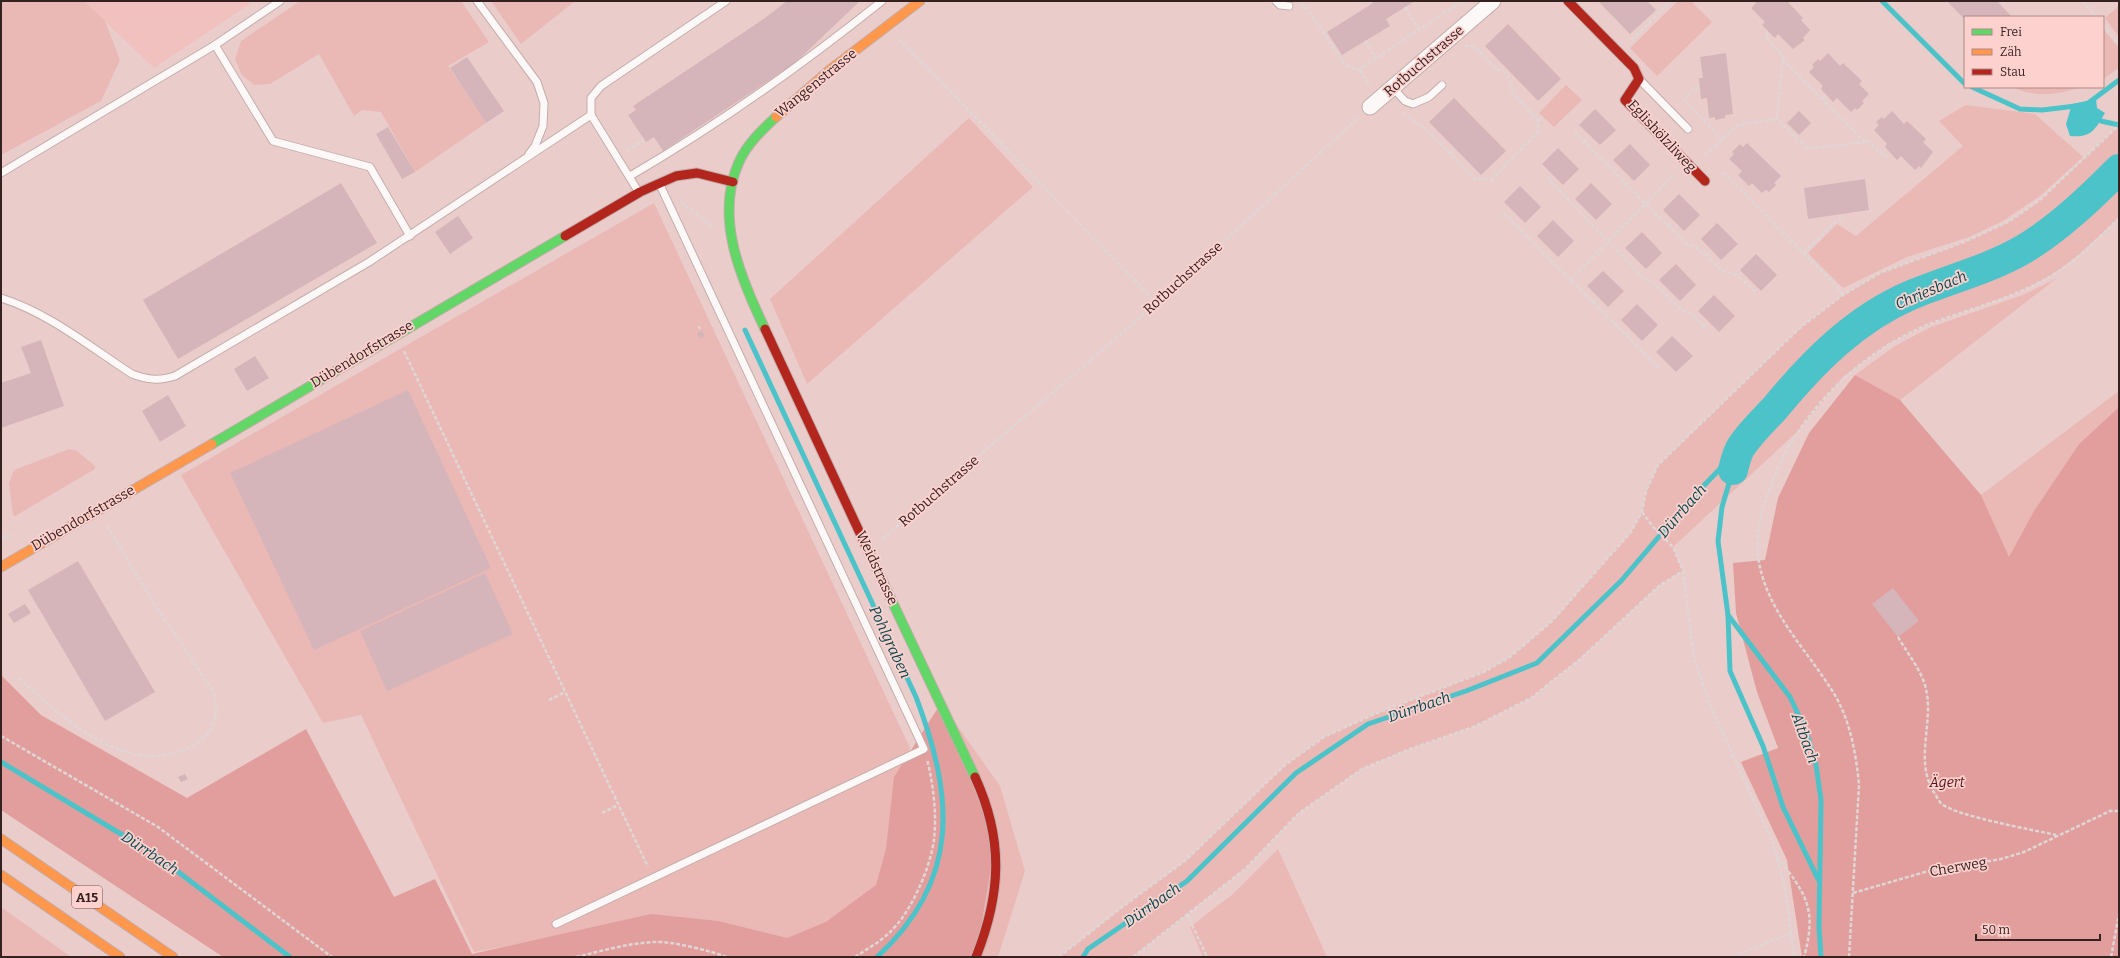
<svg xmlns="http://www.w3.org/2000/svg" width="2120" height="958" font-family="Bitter,serif">
	<rect width="100%" height="100%" fill="#eacdcb"/>
	<!-- built -->
	<polygon fill="#f0c1be" points="84,1 247,1 250,4 154,68"/>
	<!-- green -->
	<g fill="#eab8b5">
		<polygon points="1,1 84,1 105,21 120,60 101,101 1,155"/>
		<polygon points="300,1 461,1 489,42 448,66 486,123 415,172 381,112 362,110 354,116 319,54 270,84 254,85 242,75 235,59 241,41"/>
		<polygon points="491,1 575,1 521,44"/>
		<polygon points="1678,1 1691,1 1712,22 1657,76 1630,48"/>
		<polygon points="2119,6 2119,37 2105,18"/>
		<polygon points="2103,29 2119,48 2119,68 2103,79"/>
		<polygon points="1566,85 1582,100 1554,127 1539,113"/>
		<path d="M2013 87H2080C2058 95 2034 98 2013 87Z"/>
		<polygon points="1966,105 2035,114 2083,157 2040,196 2003,221 1969,237 1907,257 1843,288 1808,253 1837,224 1856,236 1963,146 1939,121"/>
		<polygon points="969,118 1033,187 807,384 770,299"/>
		<polygon points="2119,125 2119,218 2079,255 2052,275 2018,293 1926,326 1890,343 1844,376 1799,430 1673,547 1683,571 1660,585 1579,660 1531,698 1476,726 1410,749 1362,769 1299,813 1245,869 1133,957 1059,957 1121,908 1186,860 1285,765 1324,737 1377,713 1484,672 1510,657 1551,622 1631,532 1642,512 1646,491 1658,465 1801,327 1843,295 1880,273 1964,242 2010,221 2041,199"/>
		<polygon points="654,203 910,748 896,847 876,885 828,926 783,942 643,921 474,952 361,715 323,723 181,475"/>
		<polygon points="2057,278 1900,400 1855,375 1895,346 1931,327 2023,295"/>
		<polygon points="2119,391 2119,407 2079,444 2034,511 2009,558 1981,495"/>
		<polygon points="69,449 77,451 95,466 95,469 15,516 13,515 9,483 14,470"/>
		<polygon points="941,703 1000,786 1025,871 998,957 976,957"/>
		<polygon points="1278,849 1327,957 1203,957 1190,927 1233,894"/>
		<polygon points="1,907 71,957 1,957"/>
	</g>
	<!-- forest -->
	<g fill="#e19e9c">
		<polygon points="1855,375 1900,400 1981,495 2009,557 2034,511 2079,444 2119,407 2119,957 1802,957 1787,860 1741,762 1778,748 1757,692 1736,613 1733,563 1765,560 1778,498 1809,433"/>
		<polygon points="1,675 41,715 187,798 306,729 394,897 435,879 472,954 651,914 718,921 787,938 826,922 876,885 886,849 894,777 941,703 995,843 976,957 223,957 1,810"/>
	</g>
	<!-- water -->
	<path fill="#4cc2c9" d="M2096 99 2097 108 2105 113C2095 130 2091 138 2070 136L2066 124 2072 104Z"/>
	<g fill="none" stroke-linecap="round" stroke-linejoin="round">
		<!-- stream -->
		<g stroke="#4cc2c9" stroke-width="5">
			<polyline points="1882,1 1965,84"/>
			<polyline points="1972,87 2020,109 2042,110 2076,106"/>
			<polyline points="2087,104 2119,80"/>
			<polyline points="2097,117 2101,121 2119,125"/>
			<path d="M745 330 916 697C954 797 961 880 877 957"/>
			<polyline points="1733,470 1722,507 1718,541 1728,615 1790,697 1806,731 1816,765 1821,800 1819,927 1821,957"/>
			<polyline points="1728,615 1730,671 1763,746 1783,807 1818,879"/>
			<polyline points="1,762 156,855 290,957"/>
			<polyline points="1083,957 1088,949 1187,881 1296,773 1368,724 1466,691 1537,663 1621,581 1691,499 1741,447"/>
		</g>
		<!-- river -->
		<path stroke="#4cc2c9" stroke-width="30" d="M1733 470C1735 462 1737 453 1741 447 1750 433 1764 420 1775 408 1813 362 1855 319 1911 295 1949 279 1988 270 2024 249 2059 228 2090 198 2119 169"/>
	</g>
	<!-- building -->
	<g fill="#d5b5b9">
		<polygon points="787,1 860,1 795,63 663,151 654,137 646,142 628,115 636,110 633,106 765,18"/>
		<polygon points="1372,1 1415,1 1386,19 1390,26 1342,55 1327,32 1373,3"/>
		<polygon points="1598,1 1647,1 1656,10 1630,34"/>
		<polygon points="1754,1 1787,1 1803,18 1801,20 1810,30 1803,38 1805,40 1793,49 1778,34 1775,38 1762,25 1765,22 1751,8 1756,3"/>
		<polygon points="1947,1 1997,1 2012,17 1965,17 1965,20"/>
		<polygon points="1508,24 1561,79 1538,101 1485,46"/>
		<polygon points="1726,53 1733,114 1725,115 1725,118 1715,120 1715,117 1709,118 1707,98 1701,99 1699,78 1703,78 1700,57"/>
		<polygon points="1828,53 1840,66 1843,63 1862,81 1859,84 1869,94 1862,101 1864,103 1857,110 1855,108 1851,112 1837,98 1833,102 1821,89 1823,86 1809,72 1814,67 1812,65 1818,59 1820,61"/>
		<polygon points="467,57 504,111 486,123 450,68"/>
		<polygon points="1454,98 1506,151 1481,175 1429,122"/>
		<polygon points="1595,109 1616,130 1600,145 1579,125"/>
		<polygon points="1799,111 1811,123 1799,135 1787,123"/>
		<polygon points="1892,111 1904,124 1907,121 1926,139 1923,142 1933,152 1921,168 1919,166 1915,170 1901,156 1897,160 1885,147 1887,144 1874,130 1879,125 1876,122 1882,117 1884,119"/>
		<polygon points="388,127 415,172 402,179 376,134"/>
		<polygon points="1747,143 1781,176 1774,183 1776,185 1769,192 1766,190 1762,193 1752,183 1749,186 1738,175 1742,171 1729,159 1734,154 1732,152 1740,144 1743,147"/>
		<polygon points="1630,144 1650,165 1634,181 1613,160"/>
		<polygon points="1558,148 1579,169 1563,185 1542,164"/>
		<polygon points="1865,179 1869,210 1808,219 1804,188"/>
		<polygon points="341,183 377,243 178,359 143,300"/>
		<polygon points="1591,183 1612,204 1596,220 1575,199"/>
		<polygon points="1520,186 1541,207 1525,223 1504,202"/>
		<polygon points="1679,194 1700,215 1684,231 1663,210"/>
		<polygon points="458,216 473,238 450,254 435,232"/>
		<polygon points="1553,220 1574,241 1558,257 1537,236"/>
		<polygon points="1717,223 1738,244 1721,260 1701,239"/>
		<polygon points="1642,232 1662,253 1646,269 1625,248"/>
		<polygon points="1756,254 1777,275 1761,291 1740,270"/>
		<polygon points="1676,264 1696,285 1680,301 1659,280"/>
		<polygon points="1603,271 1624,291 1608,307 1587,286"/>
		<polygon points="1714,295 1735,316 1719,332 1698,311"/>
		<polygon points="1637,304 1658,325 1642,341 1621,320"/>
		<polygon points="702,331 705,336 699,339 697,333"/>
		<polygon points="1672,336 1693,356 1676,372 1656,352"/>
		<polygon points="41,340 64,406 1,428 1,383 31,373 21,347"/>
		<polygon points="255,356 269,378 247,391 234,369"/>
		<polygon points="408,390 491,568 314,650 230,473"/>
		<polygon points="168,395 186,426 160,442 142,411"/>
		<polygon points="78,561 155,692 105,721 28,590"/>
		<polygon points="485,573 513,634 387,691 360,631"/>
		<polygon points="1893,588 1919,621 1898,637 1872,604"/>
		<polygon points="25,604 31,613 14,623 8,614"/>
		<polygon points="185,774 188,779 181,782 178,777"/>
	</g>
	<g fill="none" stroke-linecap="round" stroke-linejoin="round">
		<!-- lane casing -->
		<g stroke="#c4adab" stroke-width="9">
			<g id="lane">
				<polyline points="477,1 537,82 544,103 543,126 535,146 529,154"/>
				<polyline points="1276,1 1280,5 1289,6"/>
				<polyline points="215,45 273,141 370,167 410,236"/>
				<polyline points="1641,81 1688,129"/>
				<polyline points="1393,88 1405,101 1413,104 1429,97 1442,85"/>
				<polyline points="591,115 638,191"/>
				<polyline points="1,173 215,45 280,1"/>
				<path d="M630 176C718 125 802 65 882 1"/>
				<path d="M1 298C49 313 90 347 132 374 148 380 159 381 175 376L369 262 591 115V98L601 86 726 1"/>
				<polyline points="556,924 924,749 660,185"/>
			</g>
		</g>
		<!-- street casing -->
		<g stroke="#c4adab" stroke-width="17">
			<polyline id="street" points="1370,107 1493,1"/>
		</g>
		<!-- fast casing -->
		<g stroke="#c4adab" stroke-width="11">
			<g id="fast">
				<path d="M765 329C741 279 714 217 739 162 747 144 762 130 776 117"/>
				<polyline points="212,444 565,236"/>
				<polyline points="865,544 975,777"/>
			</g>
		</g>
		<!-- slow casing -->
		<g stroke="#c4adab" stroke-width="11">
			<g id="slow">
				<polyline points="776,117 831,69 920,1"/>
				<polyline points="1,567 212,444"/>
				<polyline points="1,839 173,957"/>
				<polyline points="1,875 120,957"/>
			</g>
		</g>
		<!-- jam casing -->
		<g stroke="#c4adab" stroke-width="11">
			<g id="jam">
				<polyline points="1568,1 1634,68 1639,79 1625,100 1705,181"/>
				<polyline points="565,236 640,192 676,176 697,173 733,182"/>
				<polyline points="765,329 865,544"/>
				<path d="M975 777C1004 840 1001 894 976 957"/>
			</g>
		</g>
		<!-- path -->
		<g stroke="#dfd6d5" stroke-width="2.5" stroke-dasharray="4 2" stroke-linecap="butt">
			<polyline points="2083,1 2096,17"/>
			<polyline points="1300,3 1313,17 1345,65 1358,70 1461,2 1465,6"/>
			<polyline points="1405,7 1419,30"/>
			<polyline points="2103,25 2119,44"/>
			<polyline points="1768,34 1765,37 1783,56 1777,119 1807,149 1865,142"/>
			<polyline points="899,39 1157,303"/>
			<polyline points="1632,40 1671,1"/>
			<polyline points="1365,41 1376,58"/>
			<polyline points="1782,59 1865,142 1867,140 1885,157 1888,154"/>
			<polyline points="1360,70 1370,86"/>
			<polyline points="1699,88 1693,89 1684,100 1722,139"/>
			<polyline points="1823,99 1826,96"/>
			<polyline points="1402,113 1427,130 1475,179 1491,180 1538,132 1538,121 1512,92 1509,77 1503,71 1496,69 1474,46 1465,46"/>
			<polyline points="1538,121 1542,117"/>
			<polyline points="1574,132 1685,243 1696,247 1722,271 1737,275 1756,292"/>
			<polyline points="1584,142 1587,139"/>
			<polyline points="626,151 644,140"/>
			<polyline points="1451,154 1454,150"/>
			<polyline points="1705,155 1738,125 1777,119"/>
			<polyline points="1722,174 1724,173 1836,286 1843,295"/>
			<polyline points="1550,176 1548,179 1644,278 1656,285 1683,311 1692,314 1706,329"/>
			<polyline points="681,202 712,226"/>
			<polyline points="1503,213 1661,370"/>
			<polyline points="1509,219 1512,217"/>
			<polyline points="1668,227 1671,224"/>
			<polyline points="1804,253 1835,222 1841,219 1840,215"/>
			<polyline points="1706,256 1709,253"/>
			<polyline points="1570,280 1674,175"/>
			<polyline points="1593,302 1596,299"/>
			<polyline points="1704,326 1707,323"/>
			<polyline points="700,329 699,327 700,330"/>
			<polyline points="1626,335 1629,332"/>
			<polyline points="404,351 648,867"/>
			<polyline points="1642,512 1654,528 1673,547 1683,571 1694,658 1711,707 1773,843 1785,888 1794,957"/>
			<polyline points="1,538 13,535"/>
			<polyline points="882,539 1157,303 1359,117"/>
			<path d="M1898 637C1906 651 1918 666 1924 682 1937 719 1912 759 1935 794 1937 797 1939 802 1942 804 1956 816 2034 830 2056 835"/>
			<path d="M19 678C65 721 133 784 198 742 217 730 219 710 213 691L155 605 107 526"/>
			<polyline points="549,700 565,692"/>
			<polyline points="1,736 158,827 332,957"/>
			<polyline points="602,813 618,805"/>
			<path d="M1777 857C1807 894 1817 910 1804 957"/>
			<polyline points="1853,893 1925,872 2001,859 2024,852 2110,811 2119,811"/>
			<polyline points="1187,914 1207,957"/>
			<path d="M576 957C602 951 628 943 655 942 672 941 711 951 727 957"/>
			<path d="M855 957C867 949 880 942 890 932 911 913 931 866 934 839 937 814 933 783 927 759"/>
			<polyline points="1059,957 1121,908 1186,860 1285,765 1324,737 1377,713 1484,672 1510,657 1551,622 1631,532 1642,512 1646,491 1658,465 1801,327 1843,295 1880,273 1964,242 2010,221 2041,199 2119,125"/>
			<polyline points="1133,957 1245,869 1299,813 1362,769 1410,749 1476,726 1531,698 1579,660 1660,585 1683,571"/>
			<polyline points="1732,957 1791,933"/>
			<path d="M1849 957 1859 785C1856 753 1850 719 1833 692 1805 647 1765 610 1758 556 1755 525 1766 496 1778 469 1805 406 1864 351 1927 325 1968 309 2012 299 2051 276 2077 261 2098 238 2119 218"/>
			<polyline points="2111,957 2119,914"/>
		</g>
		<!-- lane -->
		<use href="#lane" stroke="#fcf8f7" stroke-width="7"/>
		<!-- street -->
		<use href="#street" stroke="#fcf8f7" stroke-width="15"/>
		<!-- fast -->
		<use href="#fast" stroke="#63d668" stroke-width="9"/>
		<!-- slow -->
		<use href="#slow" stroke="#ff974d" stroke-width="9"/>
		<!-- jam -->
		<use href="#jam" stroke="#b3261e" stroke-width="9"/>
	</g>
	<g text-anchor="middle" dominant-baseline="central" stroke-width="3.5" stroke-linejoin="round" paint-order="stroke">
		<!-- shield labels -->
		<rect fill="#fdd1ce" stroke="#715654" stroke-width="1" x="72" y="886" width="30" height="22" rx="3"/>
		<g font-size="13" font-weight="bold" fill="#352120">
			<text x="87" y="897">A15</text>
		</g>
		<!-- street labels -->
		<g font-size="14" fill="#352120" stroke="#fdd1ce">
			<text transform="translate(1424 61) rotate(-41)">Rotbuchstrasse</text>
			<text transform="translate(816 83) rotate(-39)">Wangenstrasse</text>
			<text transform="translate(1662 136) rotate(47)">Eglishölzliweg</text>
			<text transform="translate(1183 278) rotate(-42)">Rotbuchstrasse</text>
			<text transform="translate(362 354) rotate(-31)">Dübendorfstrasse</text>
			<text transform="translate(939 491) rotate(-41)">Rotbuchstrasse</text>
			<text transform="translate(83 518) rotate(-30)">Dübendorfstrasse</text>
			<text transform="translate(877 568) rotate(65)">Weidstrasse</text>
			<text transform="translate(1958 867) rotate(-10)">Cherweg</text>
		</g>
		<!-- park labels -->
		<g font-size="14" font-style="italic" fill="#4f1115" stroke="#fdd1ce">
			<text x="1947" y="782">Ägert</text>
		</g>
		<!-- water labels -->
		<g font-size="15" font-style="italic" fill="#03484d" stroke="#fdd1ce">
			<text transform="translate(1931 290) rotate(-23)">Chriesbach</text>
			<text transform="translate(1682 511) rotate(-49)">Dürrbach</text>
			<text transform="translate(890 642) rotate(65)">Pohlgraben</text>
			<text transform="translate(1419 707) rotate(-19)">Dürrbach</text>
			<text transform="translate(1805 738) rotate(70)">Altbach</text>
			<text transform="translate(150 853) rotate(34)">Dürrbach</text>
			<text transform="translate(1152 905) rotate(-35)">Dürrbach</text>
		</g>
	</g>
	<!-- border -->
	<rect width="2120" height="958" fill="none" stroke="#352120" stroke-width="4"/>
	<!-- legend -->
	<rect x="1964" y="16" width="140" height="72" fill="#fdd1ce" stroke="#ad8b88"/>
	<rect x="1972" y="29" width="20" height="6" fill="#63d668" stroke="#ad8b88"/>
	<text x="2000" y="36" font-size="12" fill="#352120">Frei</text>
	<rect x="1972" y="49" width="20" height="6" fill="#ff974d" stroke="#ad8b88"/>
	<text x="2000" y="56" font-size="12" fill="#352120">Zäh</text>
	<rect x="1972" y="69" width="20" height="6" fill="#b3261e" stroke="#ad8b88"/>
	<text x="2000" y="76" font-size="12" fill="#352120">Stau</text>
	<!-- scale -->
	<path d="M1976 934v6h124v-6" fill="none" stroke="#352120" stroke-width="2"/>
	<text x="1982" y="934" font-size="12" fill="#352120" stroke="#fdd1ce" stroke-width="3" paint-order="stroke">50 m</text>
</svg>
